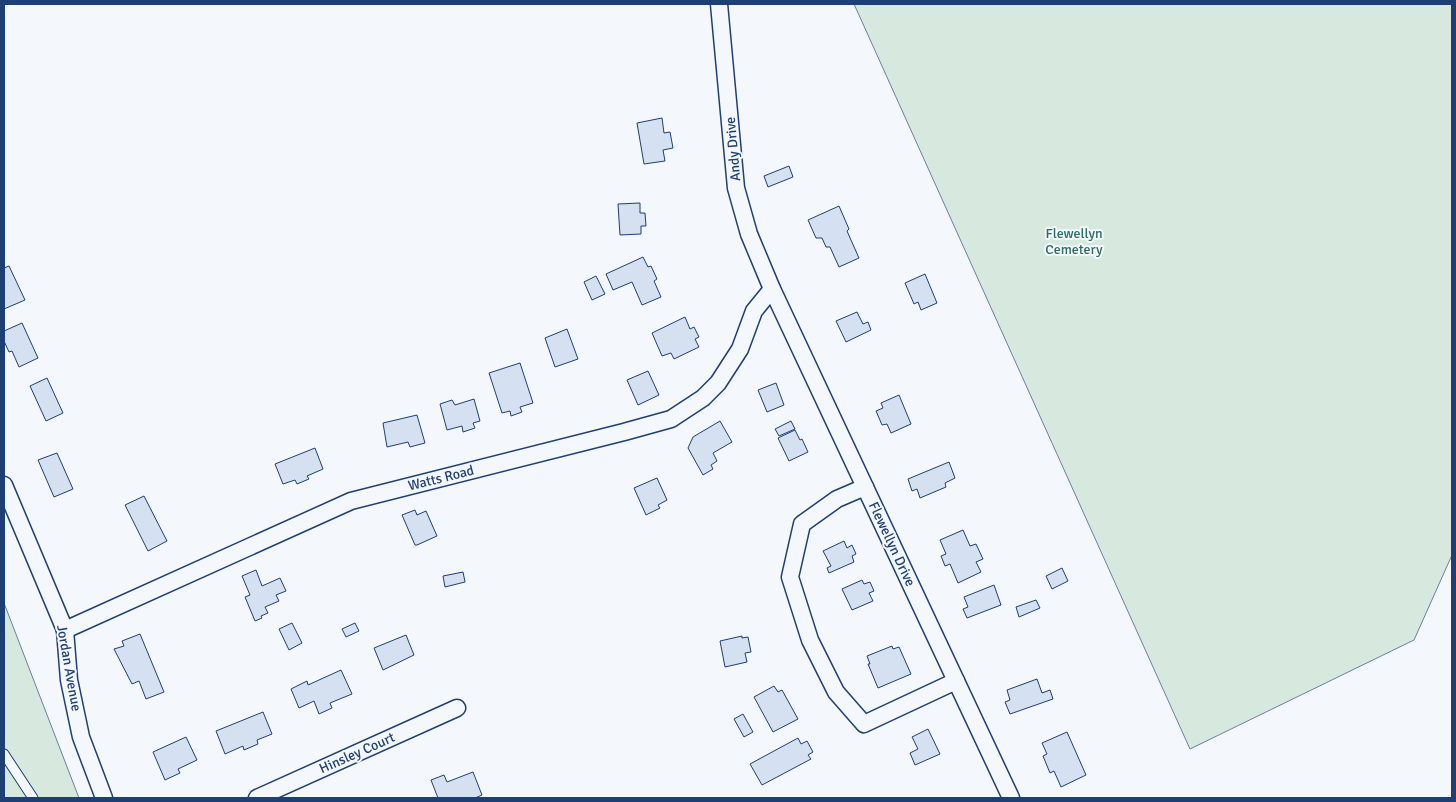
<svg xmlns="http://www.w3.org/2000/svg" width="1456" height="802" font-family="Signika,sans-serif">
	<rect width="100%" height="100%" fill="#f4f7fb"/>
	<!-- green -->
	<g fill="#d7e8df" stroke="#687fa3">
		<polygon points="854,4 1452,4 1452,555 1414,640 1190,749"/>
		<polygon points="4,603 79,798 4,798"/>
	</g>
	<!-- building -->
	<g fill="#d5e0f0" stroke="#1d3f73">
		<polygon points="662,118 664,133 670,132 673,148 663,150 665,161 644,164 637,123"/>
		<polygon points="789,166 793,177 768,187 764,176"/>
		<polygon points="640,203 640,213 645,213 646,226 641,226 641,234 620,235 618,204"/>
		<polygon points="839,206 849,229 847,231 859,258 839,267 830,247 826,247 822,238 816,238 808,220"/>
		<polygon points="643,257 648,267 651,266 657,279 654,281 661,297 642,305 632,282 613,290 606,274"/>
		<polygon points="9,266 25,300 4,309 4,268"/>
		<polygon points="925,274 937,303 921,310 918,302 914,304 905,283"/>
		<polygon points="596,276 605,294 592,300 584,282"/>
		<polygon points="857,312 863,324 868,322 871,330 846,342 836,321"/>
		<polygon points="685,317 690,329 694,327 699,337 695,339 699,347 674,359 671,353 662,356 652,333"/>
		<polygon points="22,323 38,358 19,367 12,351 9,352 4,341 4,331"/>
		<polygon points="567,329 578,359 555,367 545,338"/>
		<polygon points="520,363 533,403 520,407 522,412 511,416 510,411 502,413 489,373"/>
		<polygon points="648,371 659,395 638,405 627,380"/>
		<polygon points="47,378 63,413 46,421 30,386"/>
		<polygon points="776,383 784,405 767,412 758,390"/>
		<polygon points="899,395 911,424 891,433 887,424 882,425 876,411 883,408 881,403"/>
		<polygon points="474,399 480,421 473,423 475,428 463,432 462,426 447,430 440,404 452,400 455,405"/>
		<polygon points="417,415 425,443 410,447 408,442 387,447 383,423"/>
		<polygon points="720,421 732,442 713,453 717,461 711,465 713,469 703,475 688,448 693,437"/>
		<polygon points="791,421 795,429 779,436 775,429"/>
		<polygon points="795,430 800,440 802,439 808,452 789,461 778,438"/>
		<polygon points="315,448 323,469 307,476 309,479 297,484 295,480 283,484 275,464"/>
		<polygon points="57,453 73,489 54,497 38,460"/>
		<polygon points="949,462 955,478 945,483 946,487 920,498 917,489 912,491 908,479"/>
		<polygon points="657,478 667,500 658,505 660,508 646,515 634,488"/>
		<polygon points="144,496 167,541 148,551 125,505"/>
		<polygon points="415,510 417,515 426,511 437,536 417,545 415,545 402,515"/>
		<polygon points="963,530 970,546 976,544 983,559 976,562 981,572 958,583 950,564 945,566 941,556 946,554 940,540"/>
		<polygon points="844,541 847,548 852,545 856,554 852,556 854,562 829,573 827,568 831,566 823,551"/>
		<polygon points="1062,568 1068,581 1052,589 1046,576"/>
		<polygon points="256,570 262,586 280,578 286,591 276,595 279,601 265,607 268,613 261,616 262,618 255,621 245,597 250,595 242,576"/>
		<polygon points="463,572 465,582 445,587 443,576"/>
		<polygon points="862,580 864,584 870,582 874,591 869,593 873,601 852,610 842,589"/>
		<polygon points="994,585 1001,605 967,618 963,609 968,607 964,597"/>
		<polygon points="1036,600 1040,608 1019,617 1016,607"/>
		<polygon points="292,623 302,643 289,650 279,629"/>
		<polygon points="355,623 359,631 346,637 342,629"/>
		<polygon points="140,634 164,692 146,699 139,681 132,684 114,649 124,646 122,641"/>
		<polygon points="406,635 414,655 383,670 374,648"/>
		<polygon points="742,636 742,638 748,637 751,652 745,653 747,662 725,667 720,641"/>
		<polygon points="892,646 893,649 899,647 911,674 878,688 868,664 870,664 867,656"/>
		<polygon points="341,670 352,694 330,703 332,708 319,714 314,701 299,708 291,689 307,681 308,685"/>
		<polygon points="1037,679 1042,693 1050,690 1053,699 1010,714 1005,702 1010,700 1007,690"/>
		<polygon points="774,686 778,692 782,690 798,719 773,732 754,697"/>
		<polygon points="263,712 272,734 257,740 258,744 244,750 243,746 225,754 216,731"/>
		<polygon points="743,714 753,732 744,737 734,719"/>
		<polygon points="928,729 940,754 915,765 910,753 918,749 912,737"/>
		<polygon points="1067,732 1086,775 1061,787 1054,771 1050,773 1043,756 1047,754 1042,743"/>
		<polygon points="186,737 197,760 178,769 180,773 165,780 153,752"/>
		<polygon points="798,738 801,744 807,741 813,752 808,755 811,759 762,785 750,764"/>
		<polygon points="473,772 482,795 475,798 438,798 431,780 444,775 447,782"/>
	</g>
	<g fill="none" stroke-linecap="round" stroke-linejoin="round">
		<!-- lane casing -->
		<g stroke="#1d3f73" stroke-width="11">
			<polyline id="lane" points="4,754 33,798"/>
		</g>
		<!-- street casing -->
		<g stroke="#1d3f73" stroke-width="19">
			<g id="street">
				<polyline points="719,4 736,188 749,234 772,289 1011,798"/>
				<polyline points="4,485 65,630 69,680 81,737 104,798"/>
				<polyline points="865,487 837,499 802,524 790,577 810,640 836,692 864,724 956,681"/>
				<polyline points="65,630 351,501 624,432 671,419 703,398 718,383 740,349 754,311 772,289"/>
				<polyline points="257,798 457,708"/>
			</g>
		</g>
		<!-- lane -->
		<use href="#lane" stroke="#f4f7fb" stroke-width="9"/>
		<!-- street -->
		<use href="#street" stroke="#f4f7fb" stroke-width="16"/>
	</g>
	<g text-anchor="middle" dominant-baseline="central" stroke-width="4" stroke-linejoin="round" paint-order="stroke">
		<!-- street labels -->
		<g font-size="14" fill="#1d3f73" stroke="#f4f7fb">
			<text transform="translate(733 149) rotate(-95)">Andy Drive</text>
			<text transform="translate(441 478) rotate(-14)">Watts Road</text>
			<text transform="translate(892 544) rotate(65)">Flewellyn Drive</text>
			<text transform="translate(69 668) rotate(80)">Jordan Avenue</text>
			<text transform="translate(357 753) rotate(-24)">Hinsley Court</text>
		</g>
		<!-- park labels -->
		<g font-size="14" fill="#2c6c60" stroke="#f4f7fb">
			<text x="1074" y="233">Flewellyn<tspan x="1074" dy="16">Cemetery</tspan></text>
		</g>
	</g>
	<!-- border -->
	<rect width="1456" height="802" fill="none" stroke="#1d3f73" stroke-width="10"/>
</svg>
